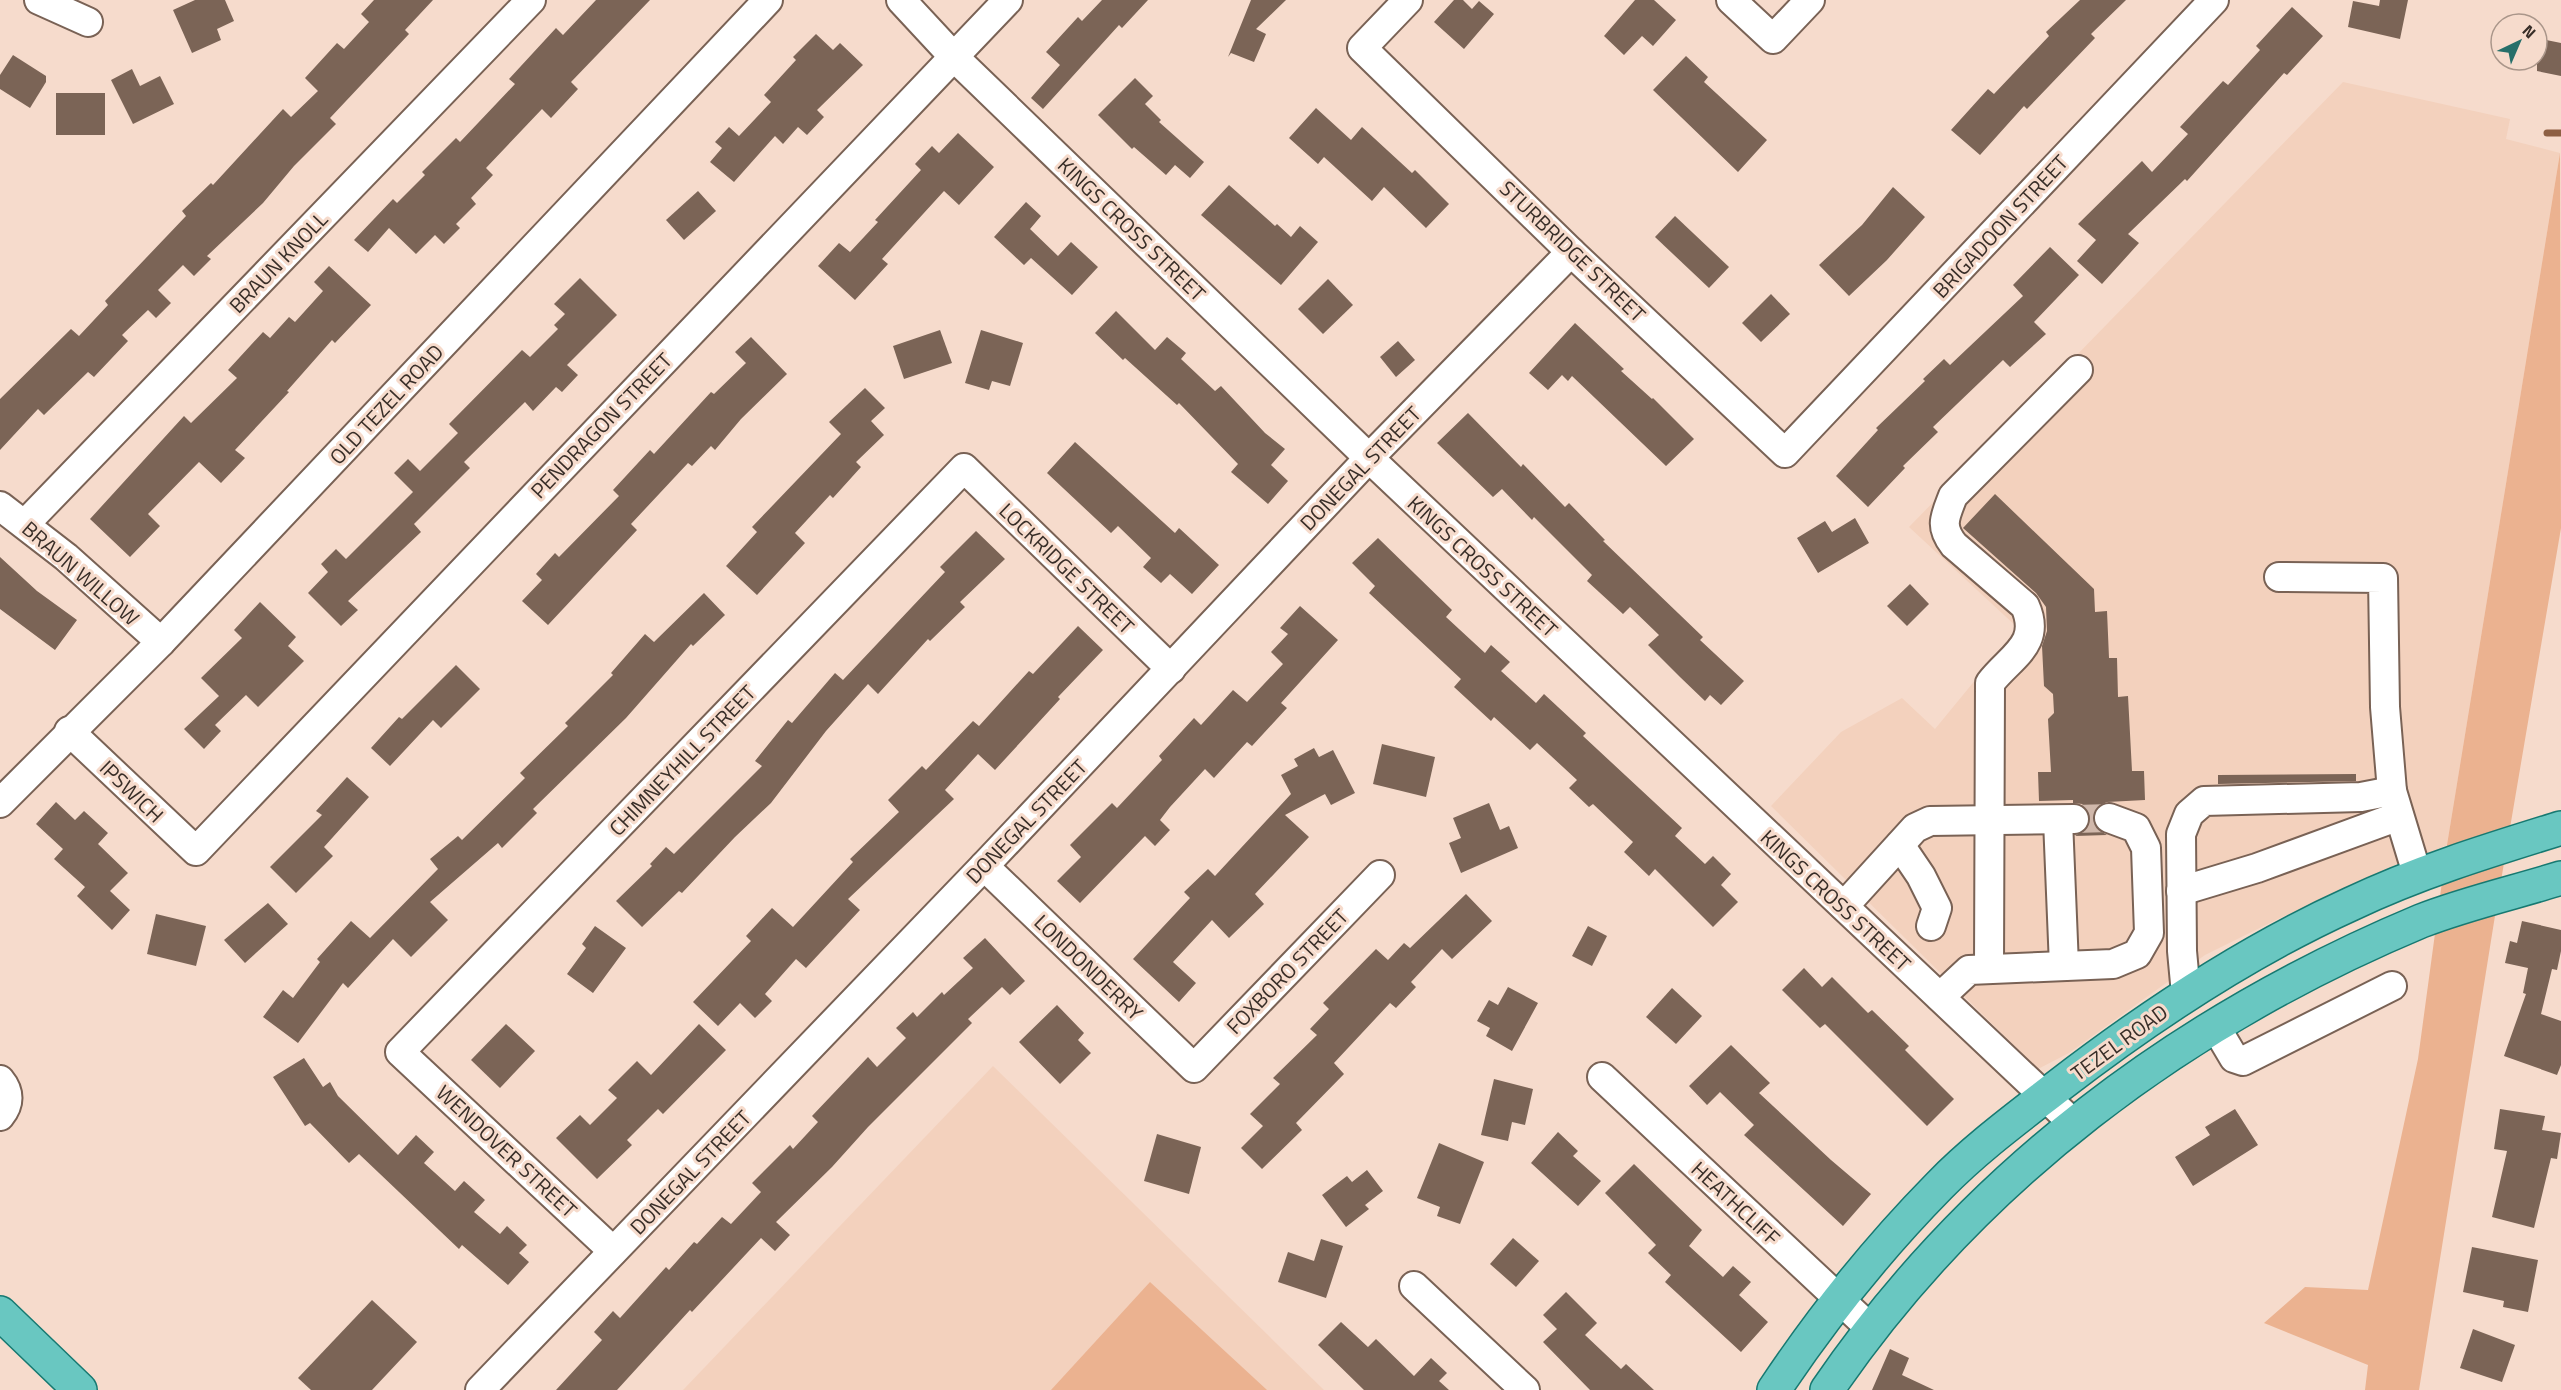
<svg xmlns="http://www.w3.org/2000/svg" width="2561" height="1390" font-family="'Titillium Web',sans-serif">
	<rect width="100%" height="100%" fill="#f6dbcc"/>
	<!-- built -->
	<g fill="#f3d1bd">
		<polygon points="2343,82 2510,119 2506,139 2560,153 2447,845 2280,918 2205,955 2069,1053 2038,1069 1771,806 1841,732 1902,698 1935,729 2018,628 1909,527"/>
		<polygon points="993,1066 1324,1390 683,1390"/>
	</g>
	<!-- green -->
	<g fill="#ebb290">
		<polygon points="2560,153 2561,528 2494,922 2419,1390 2365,1390 2368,1365 2264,1323 2305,1287 2368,1290 2418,1059 2447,845"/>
		<polygon points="1150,1282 1267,1390 1051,1390"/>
	</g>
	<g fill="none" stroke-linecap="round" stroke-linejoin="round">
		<!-- stream -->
		<polyline stroke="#8d5f43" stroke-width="7" points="2547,133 2561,133"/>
	</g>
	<!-- building -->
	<g fill="#7b6456">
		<polygon points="195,0 225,0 234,21 217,29 221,40 192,53 173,10"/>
		<polygon points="374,0 433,0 405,30 409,34 330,118 336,124 294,166 263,203 207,256 211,259 194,276 183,265 158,290 171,303 156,318 148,310 122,335 128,341 94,377 88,372 44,415 38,409 0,450 0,399 71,329 79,336 108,305 105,301 186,216 182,211 211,183 213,185 283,109 291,117 318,91 305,78 337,43 344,49 369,22 361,14"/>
		<polygon points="596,0 650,0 571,82 578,89 551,118 542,109 486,168 493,175 471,198 476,204 456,224 460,228 444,244 435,235 416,254 389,228 368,252 354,240 393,199 397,203 425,175 422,172 456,138 460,142 515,84 509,79 556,28 563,35"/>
		<polygon points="1102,0 1148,0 1122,28 1119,25 1043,109 1031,98 1060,65 1046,52 1078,17 1082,21"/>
		<polygon points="1251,0 1286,0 1256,29 1266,34 1254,62 1231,53 1228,57"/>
		<polygon points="1454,0 1463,0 1472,9 1479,1 1494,14 1464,49 1434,22"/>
		<polygon points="1635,0 1654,0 1676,20 1653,46 1642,36 1624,55 1604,36"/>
		<polygon points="2080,0 2126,0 2091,34 2095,38 2027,109 2024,106 1980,155 1951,130 1988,89 1994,94 2049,36 2046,32"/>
		<polygon points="2380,0 2408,0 2400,39 2348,27 2353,1 2379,6"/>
		<polygon points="2292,7 2323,36 2287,75 2284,73 2187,181 2185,179 2128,234 2139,243 2102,284 2077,261 2096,240 2078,224 2142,161 2152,172 2188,134 2180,127 2223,81 2228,85 2260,50 2256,46"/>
		<polygon points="816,34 833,50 840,43 863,65 817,110 824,117 807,135 798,127 783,144 775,136 734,182 710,162 722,148 715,142 729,127 739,136 771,102 764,95 796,60 793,57"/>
		<polygon points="2537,38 2561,43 2561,76 2537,71"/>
		<polygon points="13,55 46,76 46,82 30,108 0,89 0,75"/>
		<polygon points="1686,56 1708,77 1704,82 1767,140 1738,172 1653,90"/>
		<polygon points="132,69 140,86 160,76 174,104 133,124 111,80"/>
		<polygon points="1135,78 1153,96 1145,104 1161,120 1159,122 1204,162 1190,178 1175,165 1166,175 1134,147 1132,149 1098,115"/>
		<rect x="56" y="93" width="49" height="42"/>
		<polygon points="1316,108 1351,140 1362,127 1412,173 1415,170 1449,204 1426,228 1384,187 1372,201 1324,157 1318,164 1289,138"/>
		<polygon points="958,133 994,167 959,205 944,191 882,259 888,264 855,300 818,266 839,243 850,252 878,222 875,220 921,170 915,164 932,146 939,153"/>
		<polygon points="1229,185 1275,226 1277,224 1291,237 1300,226 1318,242 1281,285 1201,215"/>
		<polygon points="1893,187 1925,217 1887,260 1849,296 1819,265 1862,225"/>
		<polygon points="698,191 716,211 684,240 666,220"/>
		<polygon points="1026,202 1041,216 1030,229 1058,256 1071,242 1098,267 1072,295 1031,258 1024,265 994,237"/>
		<polygon points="1675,216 1729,267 1709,288 1655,237"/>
		<polygon points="2050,247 2079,275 2034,322 2046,334 2010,367 2003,360 1933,427 1938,432 1903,466 1905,468 1868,507 1836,476 1878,430 1876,428 1925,381 1923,379 1944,359 1950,365 2023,296 2013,285"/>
		<polygon points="329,266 371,305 335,343 332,340 287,391 289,392 235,450 245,458 221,483 199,462 148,514 160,526 130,557 90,519 184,416 191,423 237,378 228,370 263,332 270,338 289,317 295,322 323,291 314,282"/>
		<polygon points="580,278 617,315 567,365 578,375 562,392 556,387 533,411 525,402 464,462 470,468 414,524 421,532 348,601 358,610 341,626 308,593 328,572 321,564 336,549 346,559 413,492 394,473 408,459 420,471 458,433 449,424 522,350 530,357 558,329 554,325 565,314 554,304"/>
		<polygon points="1328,279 1353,305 1323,334 1298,309"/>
		<polygon points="1771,294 1790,314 1761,342 1742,323"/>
		<polygon points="1116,311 1155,350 1167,337 1186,353 1181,359 1215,391 1221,386 1265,433 1285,449 1271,465 1288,481 1268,504 1231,472 1238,464 1179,403 1177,405 1125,358 1123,360 1095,333"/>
		<polygon points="1575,323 1624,369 1621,371 1652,399 1653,398 1694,439 1666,466 1572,376 1568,381 1562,375 1548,390 1529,373"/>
		<polygon points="940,330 952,363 904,379 893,346"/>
		<polygon points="981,330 1023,343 1010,386 992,381 989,390 965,383"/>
		<polygon points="751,337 787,374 741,419 715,450 711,446 692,466 688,463 631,524 637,530 548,625 522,601 542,580 536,574 555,553 559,557 619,496 613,490 650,450 654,454 711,392 714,394 746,363 735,352"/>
		<polygon points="1398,341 1415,360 1396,377 1380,357"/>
		<polygon points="865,388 885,408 871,421 884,435 856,462 861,467 833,498 830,495 795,533 805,543 757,595 726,566 757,532 752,527 841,434 829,422"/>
		<polygon points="1468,413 1521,467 1523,464 1565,507 1569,503 1605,540 1603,541 1703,637 1700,640 1744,681 1721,705 1710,695 1705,701 1680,677 1648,645 1659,635 1630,607 1623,614 1587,581 1592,575 1534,517 1532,520 1502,489 1493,497 1437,443"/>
		<polygon points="1075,442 1175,533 1179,528 1219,565 1192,594 1170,574 1161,583 1143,567 1151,558 1118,526 1111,533 1047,473"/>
		<polygon points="1995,494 2094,589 2095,612 2107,611 2109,658 2117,658 2118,697 2128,696 2132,771 2144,771 2145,800 2107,802 2098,806 2093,813 2093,821 2097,829 2107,835 2075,836 2088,828 2090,819 2088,811 2082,804 2073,803 2073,800 2039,801 2038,772 2051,772 2048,719 2054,713 2053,694 2044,686 2042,646 2047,631 2046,607 2036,593 1963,528"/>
		<polygon points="1855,518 1869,543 1818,573 1797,538 1825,521 1832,532"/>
		<polygon points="976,531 1005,559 960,602 965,607 930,641 928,639 878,694 868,684 826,731 771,803 735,837 682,893 679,891 642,927 616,901 652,866 650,864 666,847 674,854 762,766 755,761 788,720 792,723 835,673 843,680 945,572 940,567"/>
		<polygon points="1378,538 1452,610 1446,617 1485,653 1491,645 1510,662 1501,671 1536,703 1544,694 1586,733 1583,736 1682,828 1675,836 1705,864 1713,856 1731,874 1721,885 1738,902 1713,927 1655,869 1649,876 1624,852 1633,842 1593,804 1589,807 1569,788 1577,780 1537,743 1530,750 1494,717 1491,721 1454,687 1461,679 1369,593 1375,586 1352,563"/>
		<polygon points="0,557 37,591 77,620 55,650 0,609"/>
		<polygon points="1910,584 1929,604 1907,626 1887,606"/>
		<polygon points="704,593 725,615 693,646 691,644 626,718 533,809 537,813 502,848 498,843 430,902 448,920 411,957 393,939 348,988 343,983 298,1043 263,1017 283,990 293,998 320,962 317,959 351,921 370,938 438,869 430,859 458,836 462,840 525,778 520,773 568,726 565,723 613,675 611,673 645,634 654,642"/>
		<polygon points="260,602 296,637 288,646 304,661 258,707 246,695 215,725 221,731 204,749 184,729 219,696 201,678 242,638 234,630"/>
		<polygon points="1300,606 1338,640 1281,703 1287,708 1252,746 1247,742 1214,778 1205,769 1170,807 1160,820 1170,830 1155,846 1145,836 1080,903 1057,881 1081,857 1070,845 1112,803 1117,808 1162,760 1159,756 1194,718 1201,725 1233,690 1247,702 1283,664 1271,652 1288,634 1280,628"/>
		<polygon points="1078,626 1103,650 1058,697 1060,699 995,770 978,754 945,790 954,799 848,899 860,910 806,968 796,959 765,994 772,1001 755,1018 740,1003 718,1026 693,1002 751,941 746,936 772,908 793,927 853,862 850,859 899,812 888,800 922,766 926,770 973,721 979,726 1029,671 1033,674"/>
		<polygon points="456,665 480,689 441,728 433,720 390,766 371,748 399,717 402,719"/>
		<polygon points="1382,744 1435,757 1426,797 1373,784"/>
		<polygon points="1314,748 1319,757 1333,750 1355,793 1331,805 1325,794 1285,815 1309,837 1255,894 1264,904 1229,938 1212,920 1173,962 1196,983 1179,1002 1133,959 1190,898 1184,892 1208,869 1215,876 1291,794 1281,775 1298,766 1294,759"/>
		<polygon points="2356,774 2356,781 2218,784 2218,775"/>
		<polygon points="347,777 369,797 324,847 333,856 296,893 270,867 322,815 316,811"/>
		<polygon points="56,802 75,820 84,811 108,833 98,844 128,873 110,891 130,910 112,930 77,896 85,887 54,859 63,849 36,824"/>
		<polygon points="1489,803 1500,830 1509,826 1518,848 1461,873 1449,843 1461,838 1453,818"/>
		<polygon points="1466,894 1492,921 1452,959 1442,949 1411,982 1416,987 1396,1008 1390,1003 1334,1063 1344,1074 1296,1123 1302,1130 1262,1169 1241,1148 1263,1126 1250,1114 1280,1084 1273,1078 1317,1035 1310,1029 1329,1009 1323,1003 1376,949 1388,960 1404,943 1410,948"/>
		<polygon points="268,903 288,924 245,963 224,940"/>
		<polygon points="156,914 206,926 196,966 147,954"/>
		<polygon points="2522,921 2561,930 2561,951 2557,970 2552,969 2541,1014 2561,1021 2561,1065 2557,1075 2504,1056 2526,994 2523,993 2528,968 2505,963 2510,941 2517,943"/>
		<polygon points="595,926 626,948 593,993 567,974 586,948 582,944"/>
		<polygon points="1588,926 1607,936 1592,966 1572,956"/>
		<polygon points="985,938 1025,981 1010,995 1002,987 968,1019 972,1023 868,1127 832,1167 776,1222 790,1235 775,1251 761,1238 692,1312 690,1310 617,1390 556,1390 602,1340 594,1332 613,1311 620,1318 666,1267 669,1270 694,1242 697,1244 722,1217 731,1224 761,1192 752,1183 790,1145 793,1149 818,1122 812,1116 868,1057 877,1067 906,1038 896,1028 913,1012 917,1017 942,992 944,995 973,968 963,958"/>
		<polygon points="1804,968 1822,987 1832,977 1868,1013 1872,1010 1909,1046 1905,1050 1954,1099 1927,1126 1825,1024 1820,1028 1782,990"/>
		<polygon points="1508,987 1538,1003 1512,1051 1486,1036 1490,1028 1477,1021 1489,1000 1498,1005"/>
		<polygon points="1672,988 1702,1016 1676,1044 1646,1017"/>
		<polygon points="1057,1005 1084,1033 1078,1040 1091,1053 1060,1084 1019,1042"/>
		<polygon points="506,1024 535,1051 500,1088 471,1060"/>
		<polygon points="699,1024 726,1050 663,1114 658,1109 627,1140 632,1145 597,1179 556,1138 580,1115 590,1125 617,1098 608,1090 637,1061 651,1075"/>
		<polygon points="1731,1045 1770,1083 1759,1093 1831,1160 1871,1194 1843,1226 1744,1135 1754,1125 1720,1092 1707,1105 1689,1086"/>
		<polygon points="304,1058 323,1087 330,1082 338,1096 398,1155 416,1135 434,1152 424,1163 455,1191 464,1181 485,1200 474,1212 500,1234 507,1226 527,1245 519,1253 529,1262 508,1285 462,1245 459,1249 359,1154 349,1163 310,1123 305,1126 273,1077"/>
		<polygon points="1494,1079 1533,1089 1525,1125 1512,1122 1508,1141 1481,1135"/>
		<polygon points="2235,1109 2258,1145 2193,1186 2175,1157 2210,1135 2205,1127"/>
		<polygon points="2500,1109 2545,1116 2542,1130 2561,1133 2557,1159 2551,1158 2534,1228 2492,1217 2507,1151 2494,1149"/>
		<polygon points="1558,1132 1578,1151 1573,1156 1601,1181 1578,1206 1531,1163"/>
		<polygon points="1157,1134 1201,1147 1189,1194 1144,1181"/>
		<polygon points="1439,1143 1484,1162 1460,1224 1437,1216 1440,1207 1417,1198"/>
		<polygon points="1634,1164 1702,1230 1689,1246 1723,1277 1733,1266 1751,1282 1739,1295 1768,1322 1741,1352 1665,1282 1671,1275 1648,1253 1656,1245 1605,1193"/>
		<polygon points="1367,1170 1383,1191 1365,1205 1369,1209 1346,1227 1322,1195 1347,1176 1352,1182"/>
		<polygon points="1513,1238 1539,1261 1516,1287 1490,1264"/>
		<polygon points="1321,1239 1343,1246 1326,1298 1278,1282 1288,1252 1314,1261"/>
		<polygon points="2472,1247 2538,1260 2528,1312 2503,1307 2504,1301 2463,1292"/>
		<polygon points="1566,1292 1597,1323 1585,1335 1621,1369 1626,1364 1654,1390 1590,1390 1543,1342 1557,1329 1543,1315"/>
		<polygon points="372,1300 417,1342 372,1390 311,1390 298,1378"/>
		<polygon points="1341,1322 1368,1347 1376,1339 1414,1376 1431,1358 1447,1373 1439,1381 1449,1390 1364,1390 1318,1345"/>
		<polygon points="2473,1329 2515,1345 2502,1382 2460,1368"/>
		<polygon points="1890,1349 1909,1358 1902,1375 1934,1390 1872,1390"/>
	</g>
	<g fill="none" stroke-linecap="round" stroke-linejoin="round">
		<!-- minor-tunnel -->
		<polyline stroke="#d0b8ab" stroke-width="28" stroke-dasharray="28 14" stroke-linecap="butt" points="2074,819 2109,818"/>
		<!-- minor casing -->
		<g stroke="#796255" stroke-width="32">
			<g id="minor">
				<polyline points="39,0 88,22"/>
				<polyline points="901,0 953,56 1369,458 2073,1123"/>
				<polyline points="1408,0 1362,48 1571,252 1785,453 2214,0"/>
				<polyline points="1731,0 1773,39 1810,0"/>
				<polyline points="0,506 66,557 161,642"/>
				<polyline points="25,524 531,0"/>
				<polyline points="2279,577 2383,578 2385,707 2392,791"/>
				<polyline points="69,731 196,851 1008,0"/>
				<polyline points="0,803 161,642 768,0"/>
				<polyline points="2058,820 2064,966"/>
				<polyline points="1900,845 1921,876 1937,908 1931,926"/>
				<polyline points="984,866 1194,1068 1380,875"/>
				<polyline points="2181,891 2257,868 2399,816"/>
				<polyline points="1844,906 1915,828 1930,821 2074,819"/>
				<path d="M1989 969 1990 683C2011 656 2042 644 2025 606L1954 545C1939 526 1945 517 1953 496L2078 370"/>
				<polyline points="2186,994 2182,951 2181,834 2189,814 2204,801 2361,797 2392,791 2418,877"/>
				<polyline points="1940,997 1969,970 2113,964 2137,954 2149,933 2146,848 2136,828 2109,818"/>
				<polyline points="2215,1026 2234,1058 2243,1061 2392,986"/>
				<polyline points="1602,1077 1870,1328"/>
				<path d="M0 1080C10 1092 10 1104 0 1116"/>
				<polyline points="613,1251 400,1052 964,468 1171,669"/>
				<polyline points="1414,1286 1525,1390"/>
				<polyline points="480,1390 984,866 1369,458 1571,252"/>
			</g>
		</g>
		<!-- major casing -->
		<g stroke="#177971" stroke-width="36">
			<g id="major">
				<polyline points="0,1313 80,1390"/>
				<path d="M1774 1390C1822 1318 1878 1248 1939 1186 1975 1149 2017 1118 2057 1087 2149 1016 2245 952 2351 904 2418 872 2490 850 2561 828"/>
				<path d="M1827 1390C1973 1176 2182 1021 2421 921 2464 904 2516 892 2561 878"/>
			</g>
		</g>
		<!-- minor -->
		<use href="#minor" stroke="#fff" stroke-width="28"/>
		<!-- major -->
		<use href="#major" stroke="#69c7c1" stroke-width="33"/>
	</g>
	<g text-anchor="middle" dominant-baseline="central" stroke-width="6" stroke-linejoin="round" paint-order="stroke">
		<!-- street labels -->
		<g font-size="21" fill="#382e28" stroke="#f6dbcc">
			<text transform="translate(2000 226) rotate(-47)">BRIGADOON STREET</text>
			<text transform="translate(1132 229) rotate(44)">KINGS CROSS STREET</text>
			<text transform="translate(1573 251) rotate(44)">STURBRIDGE STREET</text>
			<text transform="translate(278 262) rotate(-46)">BRAUN KNOLL</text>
			<text transform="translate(386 404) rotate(-47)">OLD TEZEL ROAD</text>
			<text transform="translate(601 425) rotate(-46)">PENDRAGON STREET</text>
			<text transform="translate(1360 468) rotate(-46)">DONEGAL STREET</text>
			<text transform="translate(1483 566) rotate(43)">KINGS CROSS STREET</text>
			<text transform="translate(1067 568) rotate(44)">LOCKRIDGE STREET</text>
			<text transform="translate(81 573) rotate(41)">BRAUN WILLOW</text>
			<text transform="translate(682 760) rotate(-46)">CHIMNEYHILL STREET</text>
			<text transform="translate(132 791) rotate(44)">IPSWICH</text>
			<text transform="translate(1026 821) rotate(-46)">DONEGAL STREET</text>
			<text transform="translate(1836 900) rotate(43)">KINGS CROSS STREET</text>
			<text transform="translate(1089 967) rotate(44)">LONDONDERRY</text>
			<text transform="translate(1287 971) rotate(-46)">FOXBORO STREET</text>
			<text transform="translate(2119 1042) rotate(-36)">TEZEL ROAD</text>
			<text transform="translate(507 1151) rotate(43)">WENDOVER STREET</text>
			<text transform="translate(690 1172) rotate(-46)">DONEGAL STREET</text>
			<text transform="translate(1736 1203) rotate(43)">HEATHCLIFF</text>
		</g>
	</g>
	<!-- north arrow -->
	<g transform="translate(2519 42) rotate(44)"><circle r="28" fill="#f6dbcc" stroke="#aa968a" stroke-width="1.5"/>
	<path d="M0-4.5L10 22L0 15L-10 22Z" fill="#266f6a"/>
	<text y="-9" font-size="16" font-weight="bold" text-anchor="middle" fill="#382e28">N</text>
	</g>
</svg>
